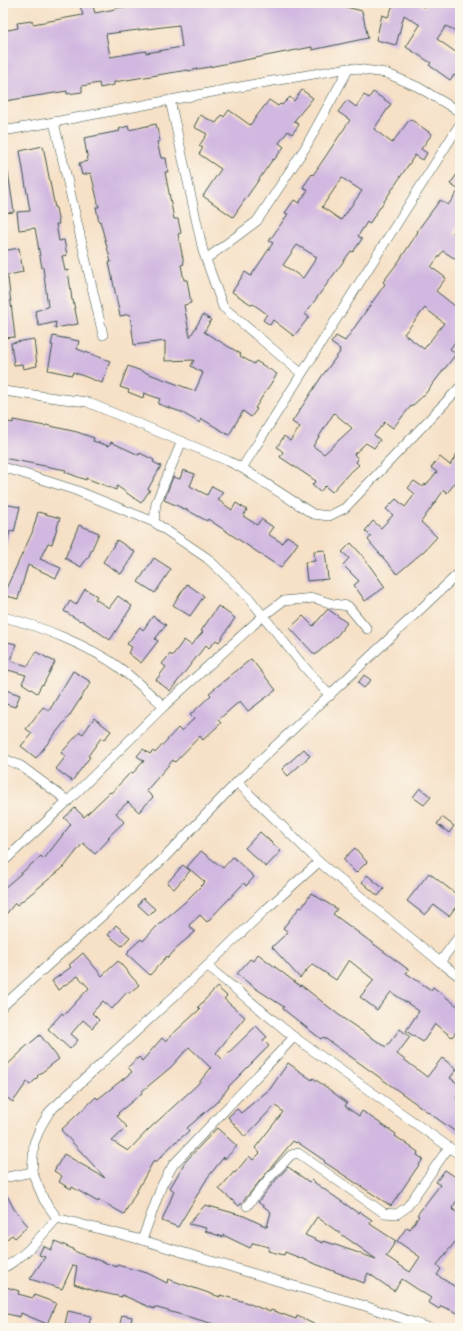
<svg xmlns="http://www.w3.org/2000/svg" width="463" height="1331" font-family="Alegreya,serif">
	<rect width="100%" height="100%" fill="#fbf7ec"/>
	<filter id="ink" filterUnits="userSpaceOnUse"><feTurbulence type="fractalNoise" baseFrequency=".025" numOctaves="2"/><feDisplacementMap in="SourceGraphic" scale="8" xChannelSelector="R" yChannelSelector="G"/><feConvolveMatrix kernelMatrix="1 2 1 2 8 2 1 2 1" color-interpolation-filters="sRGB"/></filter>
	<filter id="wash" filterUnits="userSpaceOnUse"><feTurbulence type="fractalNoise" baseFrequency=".012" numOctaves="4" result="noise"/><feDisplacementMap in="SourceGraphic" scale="16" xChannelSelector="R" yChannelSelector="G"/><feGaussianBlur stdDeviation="0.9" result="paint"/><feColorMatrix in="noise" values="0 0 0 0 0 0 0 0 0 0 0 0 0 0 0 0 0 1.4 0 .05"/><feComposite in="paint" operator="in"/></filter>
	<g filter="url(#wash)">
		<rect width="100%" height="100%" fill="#f6e0c6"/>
		<g id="blocks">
			<!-- building -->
			<g fill="#d1b8e0" fill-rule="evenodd">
				<path d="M89 3H92L95 13 115 9V8L146 5V3H330L362 11 368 38 312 50V47L188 71V70L114 82V85L100 88 99 83 82 86V92L67 94V91L5 101 4 100H3V31L18 28 17 23 32 21 33 24 83 15 80 6ZM179 25 182 47 146 53V51L110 57 106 34Z"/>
				<polygon points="394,3 415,3 425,7 427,3 460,3 460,33 446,26 437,39 460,55 460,79 454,75 450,80 429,65 431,63 406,47 420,25 404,15 396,45 376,40 382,15 388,17"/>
				<polygon points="302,90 313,98 294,121 299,125 292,134 288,131 279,143 284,147 274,160 273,159 233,217 203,196 221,169 199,154 203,148 199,146 207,134 194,127 200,115 216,123 222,115 224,117 229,110 250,125 269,100 278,106 280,104 282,105 290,97 294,101"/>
				<path d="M373 92 391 104 374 129 392 143 410 119 432 134 421 149 427 153 423 160 415 155 369 224 367 222 358 236 362 239 353 252 351 251 305 314 309 317 294 336 273 320 270 325 263 320 267 314 253 304 252 305 232 292 245 272 251 276 273 243 269 241 288 214 285 213 294 200 299 203 308 190 303 187 312 174 313 175 350 120 338 112 347 100 356 107 364 95 369 98ZM342 178 362 191 341 220 322 207ZM297 245 317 257 303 278 283 265Z"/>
				<polygon points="156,124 160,141 157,142 161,158 166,158 168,172 165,172 174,219 178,219 181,233 178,234 184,264 181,265 184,280 187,280 191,303 184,305 190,337 203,315 211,320 204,332 241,354 240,356 254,364 256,361 277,374 255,408 257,409 251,417 243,411 229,435 202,419 200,423 181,412 158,404 160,399 144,393 143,398 128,392 129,390 120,387 128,366 195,391 203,373 191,366 194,360 165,361 165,341 134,345 130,314 120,316 109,262 111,262 100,221 99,222 96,207 99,207 91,173 82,175 79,163 88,161 84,138 120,131 119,129 128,126 129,130"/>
				<polygon points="43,146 55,208 56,208 59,224 56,224 59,241 64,240 67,255 62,256 65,271 68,270 72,300 73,300 78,324 55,328 56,322 39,326 35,311 48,307 43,267 42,268 35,228 19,230 17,212 30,211 20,151"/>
				<path d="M460 170V223L453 233 460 237V262L443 251 431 267 446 278 436 291 460 310V335L450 349 456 354 425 394 411 407V406L393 428 385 422 374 435 380 440 374 448 366 443 354 454 358 459 356 462 359 465 352 471V470L332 492 325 486 320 492 312 485 316 481 280 457 283 452 277 447 284 436 290 441 300 427 292 422 322 376 340 352 339 351 340 349 331 343 336 336 345 341 385 284 383 282 399 261 418 232 417 231 440 200 448 205 459 190 450 184ZM425 308 444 323 424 349 404 334ZM334 413 352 428 324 454 313 446Z"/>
				<polygon points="3,172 8,172 14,212 3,213"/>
				<polygon points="19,248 23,272 3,276 3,251"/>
				<polygon points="3,278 8,278 15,337 3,338"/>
				<polygon points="53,336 79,341 77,349 110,361 102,383 73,372 72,375 48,370 53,345 51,345"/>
				<polygon points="34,339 37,366 23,369 22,364 14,365 11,343"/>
				<polygon points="13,420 45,426 46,425 77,432 94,438 93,441 109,446 111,442 139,455 140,453 154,460 153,462 161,466 148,489 150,490 141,503 117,486 116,490 86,478 86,480 65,472 66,470 3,458 3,421 13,423"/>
				<polygon points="460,449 460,477 447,493 444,490 421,522 437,537 424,551 397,574 368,540 371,536 365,531 373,521 381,528 393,515 386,509 396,499 405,507 415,494 408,488 414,481 423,487 425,484 426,485 437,472 431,468 440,457 450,465"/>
				<polygon points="183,470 195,474 190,486 207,495 212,486 223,492 218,500 232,510 236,503 247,510 243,516 257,525 261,519 273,527 268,534 282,543 287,536 298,543 281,568 208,519 207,521 187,510 164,500 173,477 180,479"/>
				<polygon points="3,504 20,507 14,532 10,531 6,547 3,547"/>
				<polygon points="38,512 60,518 52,544 48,543 40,559 61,568 56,578 28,565 18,599 3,595 32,533"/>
				<polygon points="79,525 99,533 88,558 87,558 81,567 65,558"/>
				<polygon points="117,540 135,552 121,574 103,562"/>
				<polygon points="351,543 361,554 385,587 365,601 354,585 359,581 343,565 349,558 342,552"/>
				<polygon points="325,550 328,579 307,581 305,562 315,561 314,551"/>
				<polygon points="154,558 171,569 155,593 138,582"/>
				<polygon points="187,584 204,596 190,616 173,605"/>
				<polygon points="85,589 97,596 95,599 109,608 118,596 132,606 110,640 81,620 80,621 64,611 70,601 76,605"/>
				<polygon points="218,606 235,618 219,642 216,640 209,648 206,645 170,691 156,680 166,667 162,664 170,654 172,656 184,640 191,645 203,632 201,631"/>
				<polygon points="328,609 347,623 336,637 315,655 290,628 303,616 313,626"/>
				<polygon points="153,616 166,625 155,639 158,641 141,663 128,653 132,647 127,644 140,627 143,630"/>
				<polygon points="3,641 16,644 11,661 28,666 36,652 55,662 43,685 42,684 37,693 22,683 26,675 8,670 5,680 3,680"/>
				<polygon points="251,659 276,690 248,711 240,701 218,720 221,723 203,740 200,736 175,762 173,760 146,791 153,797 139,812 128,802 116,813 124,822 108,837 110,838 95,854 83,843 64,867 17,905 15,903 3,918 3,889 41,856 44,859 71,824 64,818 75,808 84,817 110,792 111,793 131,772 133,773 144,761 137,756 143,749 150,754 153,751 155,753 178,728 181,731 194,719 190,715 211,695 209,693"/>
				<polygon points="73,671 91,682 70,715 36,758 21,746 32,733 26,729 43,707 49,711"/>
				<polygon points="364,675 371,680 364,688 358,683"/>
				<polygon points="3,689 20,695 15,707 3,703"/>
				<polygon points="94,718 111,731 104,740 101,738 88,756 90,757 72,781 56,769 66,756 61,753 80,732 83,734"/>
				<polygon points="304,749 310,756 288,776 282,769"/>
				<polygon points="420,788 431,797 424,805 413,797"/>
				<polygon points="442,817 454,826 449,833 437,824"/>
				<polygon points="260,832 281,851 266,867 245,848"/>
				<polygon points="355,848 367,862 356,873 343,859"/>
				<polygon points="201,851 223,868 233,857 254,877 246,886 244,883 207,922 200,915 189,925 195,932 176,948 176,949 168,958 167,956 150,975 127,954 129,952 128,951 141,939 143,941 159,924 184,903 205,882 187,867"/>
				<polygon points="183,865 190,871 174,889 167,883"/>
				<polygon points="429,873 460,897 460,901 449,916 434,905 425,915 407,901"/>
				<polygon points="367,875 384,889 378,896 362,882"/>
				<polygon points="311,893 337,909 333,914 409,970 406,973 431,990 433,987 460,1008 460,1027 452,1037 435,1024 423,1042 406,1031 419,1011 391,992 377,1010 360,997 374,980 350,961 348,961 336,980 312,964 300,978 272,947 288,932 283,928 300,907 302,908"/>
				<polygon points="143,898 155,909 149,915 138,905"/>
				<polygon points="116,925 130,937 122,946 108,935"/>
				<polygon points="83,953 102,976 118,961 139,985 129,993 127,992 112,1009 103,1001 92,1013 99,1020 92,1028 83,1020 71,1034 78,1040 70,1049 48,1029 62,1013 64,1015 89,988 78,976 58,990 52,981 71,967 69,965"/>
				<polygon points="258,954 300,986 301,985 344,1019 386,1047 400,1029 410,1037 397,1054 427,1077 442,1058 457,1069 450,1078 460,1085 460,1092 456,1098 460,1101 460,1135 340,1049 323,1037 321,1039 283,1009 284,1007 255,988 237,974 250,959 253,961"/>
				<path d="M217 987 227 996 224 999 245 1017 216 1053 222 1059 256 1026 267 1037 263 1040 269 1046 228 1087H229L218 1101 187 1128 189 1131 176 1142V1141L156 1162 154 1160 124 1214 99 1200 98 1202 72 1187 71 1189 59 1182 62 1176 54 1171 64 1154 105 1178 61 1130 96 1097 98 1099 132 1072 128 1067 139 1057 142 1061 162 1038 165 1041 200 1009 198 1007ZM189 1047 211 1068 197 1085 149 1129 128 1151 112 1141 127 1127 117 1116 119 1114 118 1113 142 1093 141 1092 171 1067Z"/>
				<polygon points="40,1035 59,1059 37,1076 38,1077 30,1085 27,1082 13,1102 3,1095 3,1069 22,1051 22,1050"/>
				<polygon points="288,1063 312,1080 313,1078 326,1087 347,1103 345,1106 359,1116 362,1111 396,1134 395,1136 418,1152 417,1155 423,1159 391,1206 324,1162 325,1161 297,1142 296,1143 293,1141 239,1206 219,1189 234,1172 235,1173 249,1156 253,1160 260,1153 255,1148 283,1112 275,1105 245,1137 228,1117 237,1109 241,1113 270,1089"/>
				<polygon points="217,1128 237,1146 225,1159 224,1157 208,1177 178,1227 162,1221 174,1191 170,1188 185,1162"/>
				<path d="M288 1167 309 1182 311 1180 358 1213 359 1211 372 1220 370 1224 396 1241 386 1256 410 1272 420 1257 397 1241 407 1227 410 1229 419 1216 417 1215 440 1185 436 1182 445 1170 460 1180V1196L452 1208 460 1216V1246L455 1242 437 1265 441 1269 437 1275 460 1290V1314L441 1306 439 1309 428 1302 431 1298 402 1279 394 1291 368 1273 364 1283 285 1252 284 1255 268 1251 269 1247 253 1243 250 1248 223 1235V1237L205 1231 206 1228 189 1224 205 1205 244 1216 267 1227 271 1212 258 1202 275 1181ZM317 1217 376 1259 324 1241 323 1243 305 1235Z"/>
				<polygon points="3,1188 14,1209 28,1226 15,1238 12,1235 3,1242"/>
				<polygon points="55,1241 73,1249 72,1250 81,1254 117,1267 117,1265 147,1273 167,1283 168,1279 220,1297 220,1295 245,1302 270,1312 271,1310 296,1319 297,1316 322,1328 233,1328 225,1325 224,1327 154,1307 154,1309 122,1295 122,1297 95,1291 74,1284 77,1266 73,1265 62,1289 30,1279 45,1257 39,1255 43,1246 51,1250"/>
				<polygon points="3,1286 19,1291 18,1294 33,1298 34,1295 56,1303 47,1324 21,1313 20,1317 3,1313"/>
				<polygon points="68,1311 91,1316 88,1328 65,1324"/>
				<polygon points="122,1315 132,1317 130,1328 119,1328"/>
			</g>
		</g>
	</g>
	<g filter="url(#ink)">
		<use href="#blocks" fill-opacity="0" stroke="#3f554a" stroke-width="1"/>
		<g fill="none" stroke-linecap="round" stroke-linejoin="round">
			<!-- minor casing -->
			<g stroke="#3f554a" stroke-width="10">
				<g id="minor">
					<polyline points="170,100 203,251 223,307 301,373"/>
					<polyline points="54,122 103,335"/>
					<polyline points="3,131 54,122 261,83 349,68 386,73 418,87 460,112"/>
					<polyline points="206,259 257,221 305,148 349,68"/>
					<polyline points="3,391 87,402 228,461 242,468 313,514 329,516 345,508 460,387"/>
					<polyline points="3,467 75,490 154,522 207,558 249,598 300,662 330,696"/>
					<polyline points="242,468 460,124"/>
					<polyline points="154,522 156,503 182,441"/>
					<path d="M3 617C38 625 92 647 120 668 135 680 150 694 164 706"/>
					<polyline points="3,758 21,766 68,801"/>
					<polyline points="237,782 319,862 440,962 460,977"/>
					<polyline points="3,862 68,801 164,706 263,616 283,601 314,598 333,604 348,606 367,629"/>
					<polyline points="319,862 263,912 207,966 50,1111 41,1126 34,1143 32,1172 44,1200 57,1218 142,1240 291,1285 362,1305 430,1328"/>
					<polyline points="440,962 460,935"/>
					<polyline points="207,966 294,1037 460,1155"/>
					<polyline points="3,1006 112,907 165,857 237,782 460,572"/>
					<polyline points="3,1178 32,1172"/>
					<polyline points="247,1206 270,1177 291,1155 298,1153 384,1213 397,1214 407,1207 449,1147"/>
					<polyline points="142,1240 162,1185 173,1165 294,1037"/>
					<path d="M3 1268C25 1257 41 1236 57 1218"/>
				</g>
			</g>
			<!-- minor -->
			<use href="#minor" stroke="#fff" stroke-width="9"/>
		</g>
	</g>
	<!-- margin -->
	<rect width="463" height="1331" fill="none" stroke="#fbf7ec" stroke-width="16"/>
</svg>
